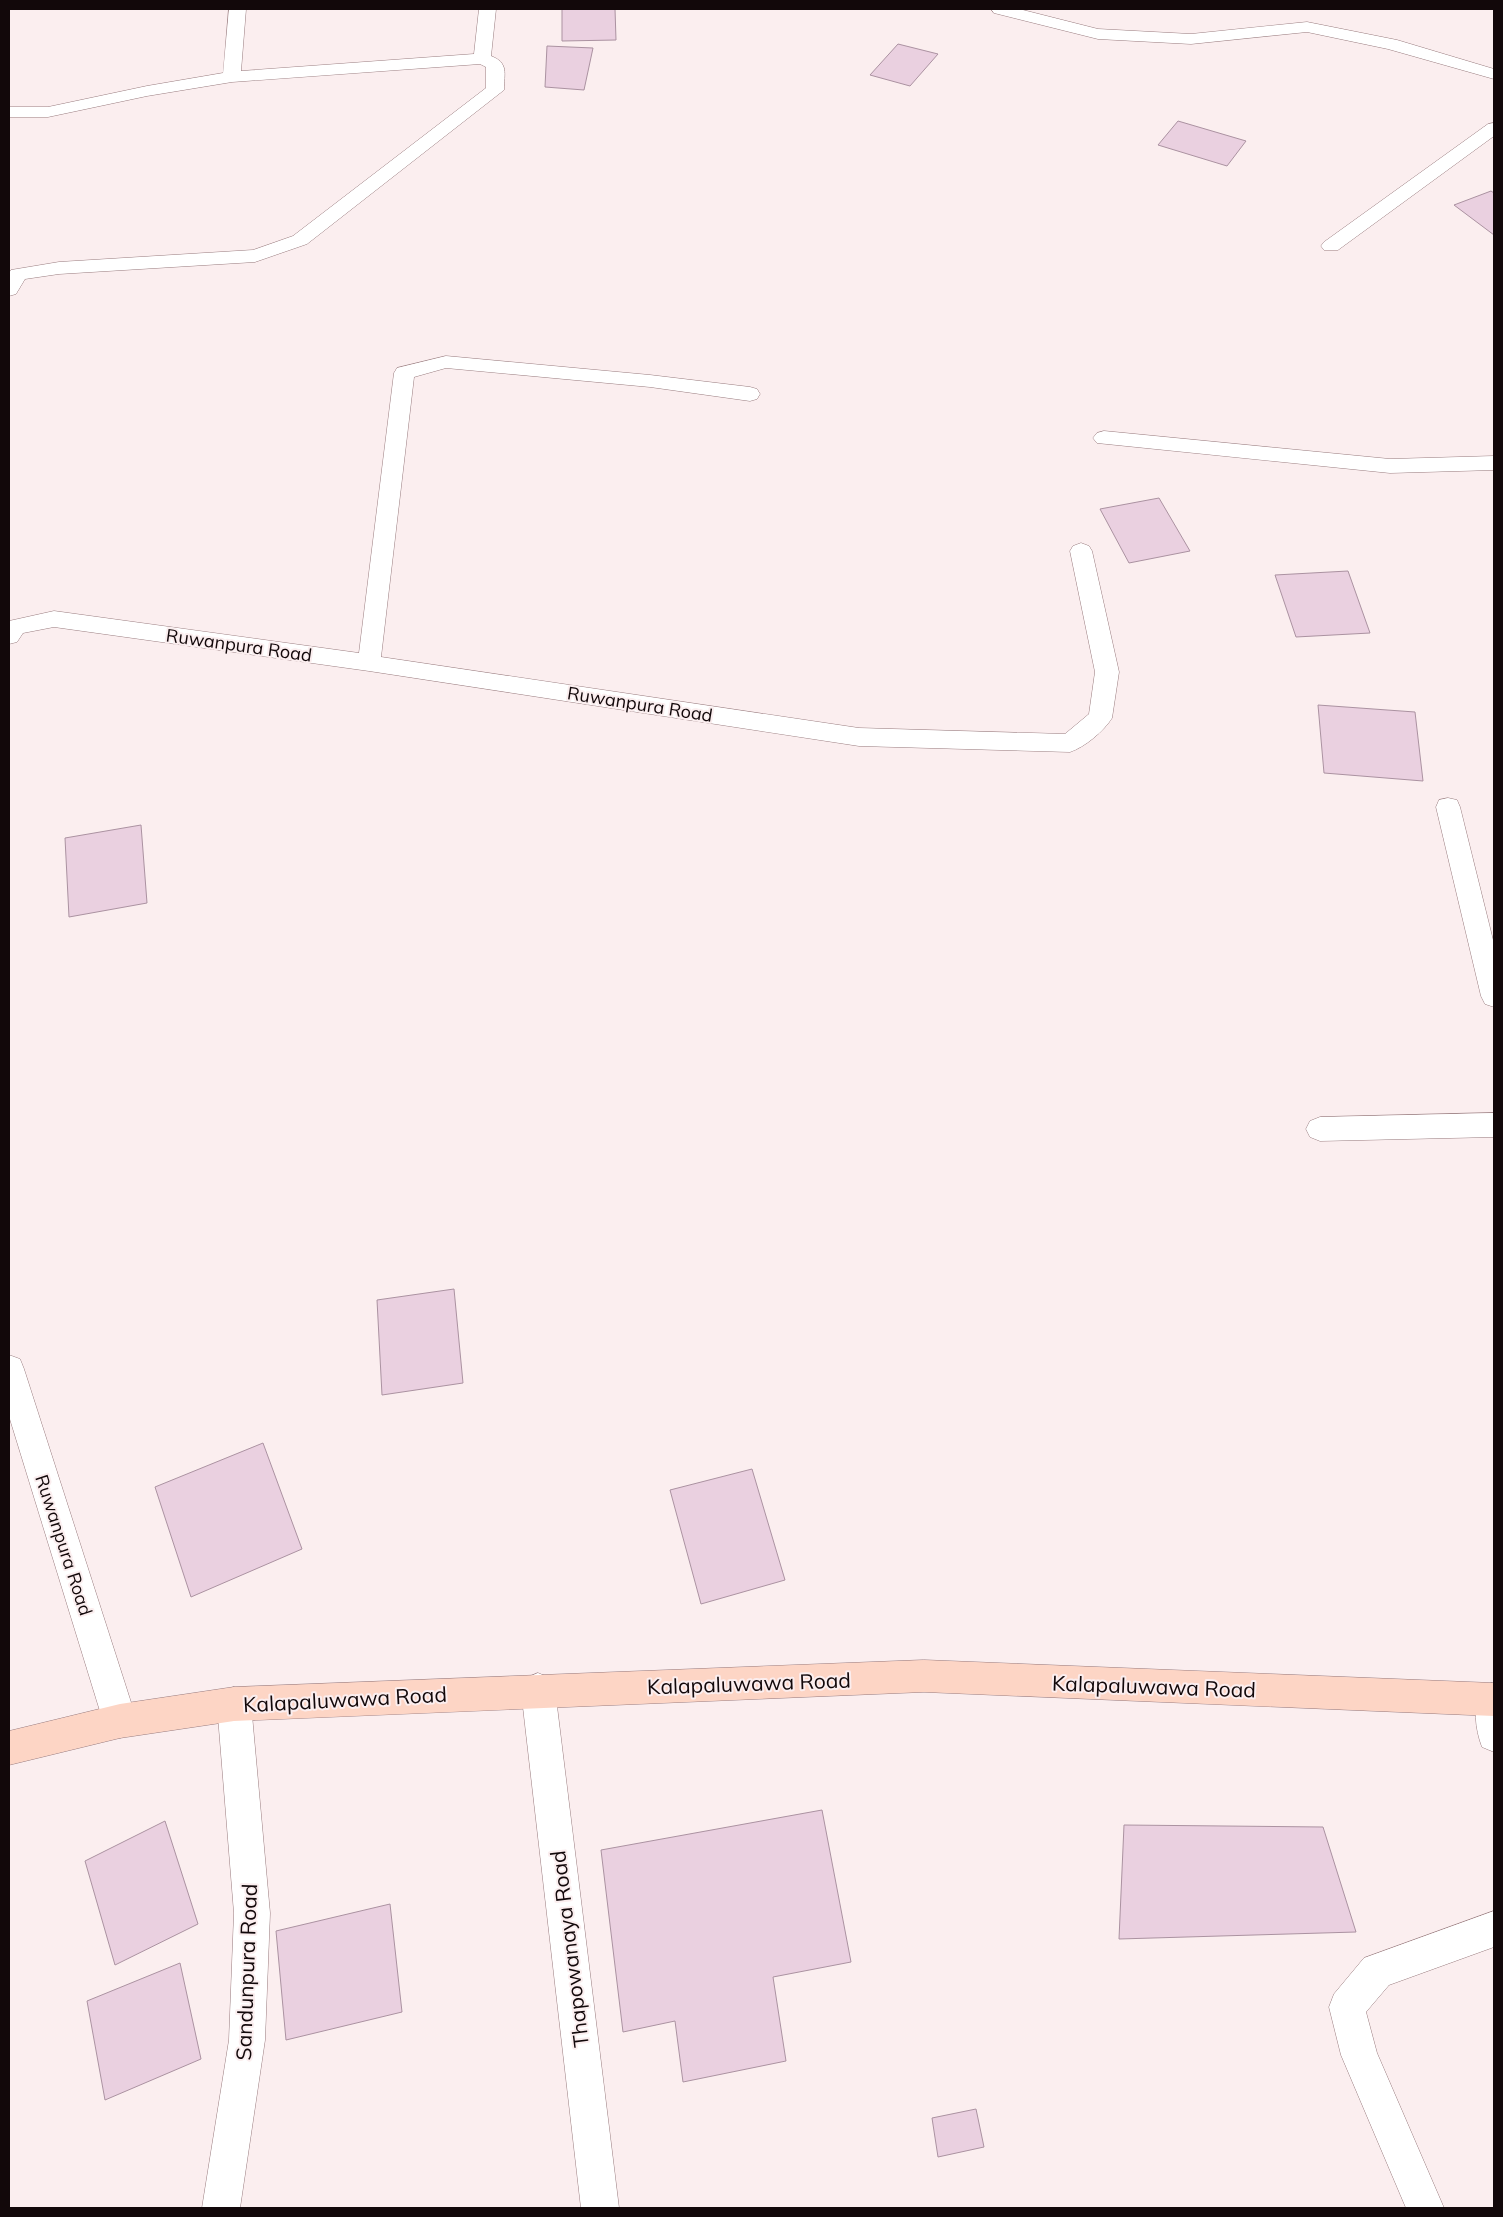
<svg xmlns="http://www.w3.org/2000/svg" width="1503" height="2217" font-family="Mulish,sans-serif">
	<rect width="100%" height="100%" fill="#fbeeef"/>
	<!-- building -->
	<g fill="#ead0e0" stroke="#ab92a1">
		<polygon points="562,9 615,9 616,40 562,41"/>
		<polygon points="898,44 938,54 910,86 870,75"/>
		<polygon points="547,46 593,48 584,90 545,87"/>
		<polygon points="1178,121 1246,141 1227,166 1158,145"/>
		<polygon points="1491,191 1494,193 1494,235 1454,205"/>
		<polygon points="1159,498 1190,551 1129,563 1100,509"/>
		<polygon points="1348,571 1370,633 1296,637 1275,575"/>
		<polygon points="1318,705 1415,712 1423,781 1324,773"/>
		<polygon points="141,825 147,903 69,917 65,838"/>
		<polygon points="454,1289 463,1383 382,1395 377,1300"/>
		<polygon points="263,1443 302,1549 191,1597 155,1487"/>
		<polygon points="752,1469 785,1580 701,1604 670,1490"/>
		<polygon points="822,1810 851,1962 773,1977 786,2061 683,2082 675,2021 623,2032 601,1850"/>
		<polygon points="165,1821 198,1924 115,1965 85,1861"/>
		<polygon points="1124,1825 1323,1827 1356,1932 1119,1939"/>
		<polygon points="390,1904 402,2012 286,2040 276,1931"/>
		<polygon points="180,1963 201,2059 105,2100 87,2001"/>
		<polygon points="976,2109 984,2147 938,2157 932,2118"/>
	</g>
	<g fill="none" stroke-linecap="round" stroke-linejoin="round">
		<!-- street casing -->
		<g stroke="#997c7f" stroke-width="1">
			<g id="street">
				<path d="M229 9H246L241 71 474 54 479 9H496L491 56C509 63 504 73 504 90L307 244 255 262 59 274 25 279 16 294 9 296V273L11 270 59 262 253 250 293 236 486 88V67L480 64 232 82 147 96 48 117H9V107H48L147 86 223 73Z"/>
				<polygon points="991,9 1019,9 1098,29 1191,34 1307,22 1397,40 1494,69 1494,79 1388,49 1307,32 1191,44 1098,39 994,13"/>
				<polygon points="1494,123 1494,136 1338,250 1324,250 1321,246 1324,242 1488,124"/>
				<path d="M446 356 650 375 750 387 757 389 760 394 757 399 750 401 650 387 446 368 414 377 381 657 859 728 1065 734 1089 714 1095 672 1070 551 1073 546 1081 543 1089 546 1092 551 1119 672 1112 718C1104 731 1085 747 1070 752L859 746 369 671 54 627 23 633 17 642 9 644V621L54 611 359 653 394 373 397 368Z"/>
				<polygon points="1104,431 1390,459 1494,456 1494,470 1390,473 1097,443 1093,438 1097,433"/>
				<polygon points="1448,798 1457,800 1460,807 1494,944 1494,1007 1485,1004 1481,996 1436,807 1439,800"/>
				<polygon points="1494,1113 1494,1137 1320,1141 1310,1137 1306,1129 1310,1121 1320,1117"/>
				<polygon points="9,1355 20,1359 24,1369 137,1721 132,1733 120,1738 108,1733 103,1721 9,1416"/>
				<polygon points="538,1673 550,1678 555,1690 619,2208 581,2208 521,1690 526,1678"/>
				<path d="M1492 1683 1494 1684V1752L1482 1747C1475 1729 1473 1706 1480 1688Z"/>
				<polygon points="234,1687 246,1692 251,1704 270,1913 265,2040 240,2208 202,2208 229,2040 234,1913 217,1704 222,1692"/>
				<polygon points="1494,1911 1494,1947 1389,1985 1366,2012 1377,2053 1444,2208 1406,2208 1341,2055 1329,2007 1334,1994 1364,1958"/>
			</g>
		</g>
		<!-- secondary casing -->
		<g stroke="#997c7f" stroke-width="1">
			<polygon id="secondary" points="924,1660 1494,1683 1494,1716 924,1692 234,1721 120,1738 9,1765 9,1731 120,1704 234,1687"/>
		</g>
		<!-- street -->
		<use href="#street" fill="#fff" fill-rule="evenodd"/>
		<!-- secondary -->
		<use href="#secondary" fill="#fdd5c5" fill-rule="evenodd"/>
	</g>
	<g text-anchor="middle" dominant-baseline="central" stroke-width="4" stroke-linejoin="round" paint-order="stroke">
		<!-- street labels -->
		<g font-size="18" fill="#12080a" stroke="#fbeeef">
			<text transform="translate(239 645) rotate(8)">Ruwanpura Road</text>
			<text transform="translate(640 704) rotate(9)">Ruwanpura Road</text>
			<text transform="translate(64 1545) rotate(72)">Ruwanpura Road</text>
		</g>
		<!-- near-street labels -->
		<g font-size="21" fill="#12080a" stroke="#fbeeef">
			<text transform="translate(749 1683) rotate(-2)">Kalapaluwawa Road</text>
			<text transform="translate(1154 1686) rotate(2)">Kalapaluwawa Road</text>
			<text transform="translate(345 1699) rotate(-3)">Kalapaluwawa Road</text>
			<text transform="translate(569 1949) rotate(-97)">Thapowanaya Road</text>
			<text transform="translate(246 1972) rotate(-88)">Sandunpura Road</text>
		</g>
	</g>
	<!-- border -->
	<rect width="1503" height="2217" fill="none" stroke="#12080a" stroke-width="20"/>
</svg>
